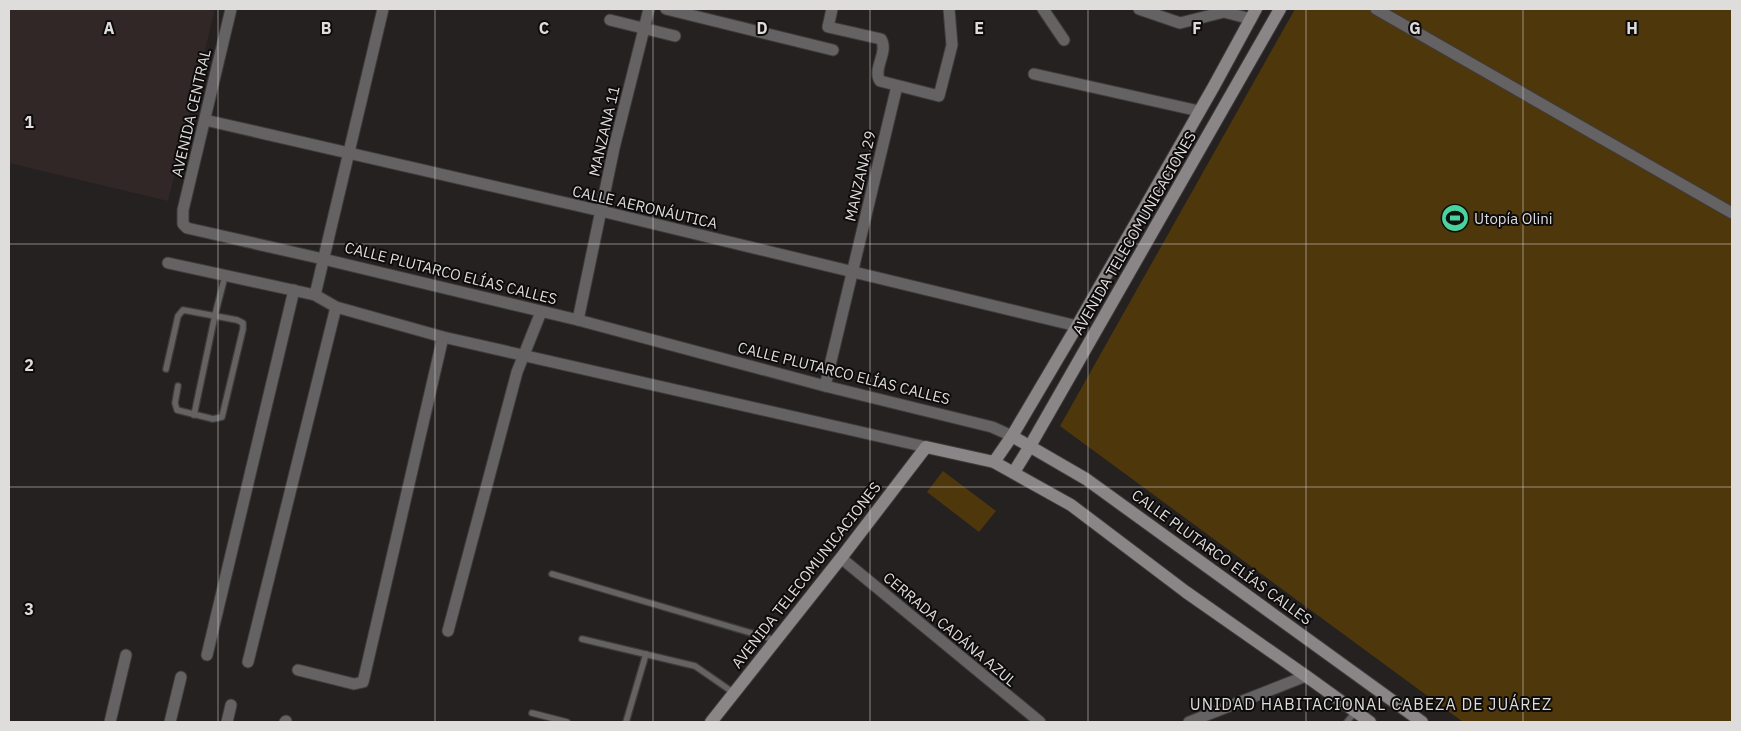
<svg xmlns="http://www.w3.org/2000/svg" width="1741" height="731" font-family="'IBM Plex Sans',sans-serif">
	<rect width="100%" height="100%" fill="#252121"/>
	<!-- built -->
	<polygon fill="#322727" points="9,9 215,9 168,201 9,163"/>
	<!-- pitch -->
	<g fill="#4e370b">
		<polygon points="1295,9 1732,9 1732,722 1463,722 1060,426"/>
		<polygon points="943,471 996,511 979,532 927,492"/>
	</g>
	<g fill="none" stroke-linecap="round" stroke-linejoin="round">
		<!-- lane casing -->
		<g stroke="#3f3b3b" stroke-width="8">
			<g id="lane">
				<polyline points="166,369 178,316 183,310 237,320 243,323 243,329 222,417 213,419 177,410 175,403 178,386"/>
				<polyline points="194,415 215,315 225,276"/>
				<polyline points="552,574 775,640"/>
				<polyline points="582,639 695,666 734,693"/>
				<polyline points="532,713 567,722"/>
				<polyline points="626,722 646,654"/>
				<polyline points="1347,722 1355,712"/>
			</g>
		</g>
		<!-- street casing -->
		<g stroke="#3f3b3b" stroke-width="13">
			<g id="street">
				<polyline points="231,9 183,210 183,224 187,228 323,259 578,320 825,386 992,427 1012,436"/>
				<polyline points="666,9 833,50"/>
				<path d="M832 9 828 27 881 39C889 52 872 69 880 81L939 96 952 45 949 9"/>
				<polyline points="1043,9 1064,40"/>
				<polyline points="1139,9 1180,23 1224,12 1251,19"/>
				<polyline points="1376,9 1732,213"/>
				<polyline points="610,20 675,36"/>
				<polyline points="1034,74 1199,111"/>
				<polyline points="205,120 601,211 1077,326"/>
				<polyline points="168,263 315,295 336,307 443,337 926,447"/>
				<polyline points="315,295 383,9"/>
				<polyline points="578,320 614,148 649,9"/>
				<polyline points="825,386 897,86"/>
				<polyline points="841,558 1040,722"/>
				<polyline points="448,631 517,372 541,312"/>
				<polyline points="207,655 294,290"/>
				<polyline points="248,662 336,307"/>
				<polyline points="298,670 354,684 363,682 364,678 443,337"/>
				<polyline points="110,722 126,655"/>
				<polyline points="170,722 181,677"/>
				<polyline points="227,722 231,705"/>
				<polyline points="285,722 286,721"/>
				<polyline points="1189,722 1306,676"/>
			</g>
		</g>
		<!-- secondary casing -->
		<g stroke="#3f3b3b" stroke-width="14">
			<g id="secondary">
				<polyline points="1012,436 1086,479 1422,722"/>
				<polyline points="994,462 1012,436 1077,326 1214,86 1256,9"/>
				<polyline points="1014,472 1030,446 1280,9"/>
				<polyline points="711,722 841,558 926,447 994,462 1071,505 1186,592 1306,676 1370,722"/>
			</g>
		</g>
		<!-- lane -->
		<use href="#lane" stroke="#646263" stroke-width="5.5"/>
		<!-- street -->
		<use href="#street" stroke="#646263" stroke-width="11"/>
		<!-- secondary -->
		<use href="#secondary" stroke="#8a8687" stroke-width="12"/>
	</g>
	<!-- grid -->
	<path fill="none" stroke="#dfdcdc" stroke-width="1" stroke-opacity="0.55" d="M218 9V722M435 9V722M653 9V722M870 9V722M1088 9V722M1306 9V722M1523 9V722M9 244H1732M9 487H1732"/>
	<!-- icons -->
	<defs>
		<g id="stadium-disc" transform="scale(1.4375)"><circle r="9.5" fill="#49d49c" stroke="#0d0b0b"/><path d="M0-5a6.5 5 0 1 0 0 10a6.5 5 0 1 0 0-10ZM-3.5-1.8h7v3.6h-7Z" fill="#111"/></g>
	</defs>
	<g fill-rule="evenodd">
		<use href="#stadium-disc" x="1455" y="218"/>
	</g>
	<g text-anchor="middle" dominant-baseline="central" stroke-width="4" stroke-linejoin="round" paint-order="stroke">
		<!-- street labels -->
		<g font-size="15" fill="#dfdcdc" stroke="#0d0b0b">
			<text transform="translate(191 113) rotate(-77)">AVENIDA CENTRAL</text>
			<text transform="translate(604 131) rotate(-77)">MANZANA 11</text>
			<text transform="translate(860 176) rotate(-77)">MANZANA 29</text>
			<text transform="translate(645 207) rotate(13)">CALLE AERONÁUTICA</text>
			<text transform="translate(1134 233) rotate(-60)">AVENIDA TELECOMUNICACIONES</text>
			<text transform="translate(451 273) rotate(14)">CALLE PLUTARCO ELÍAS CALLES</text>
			<text transform="translate(844 373) rotate(14)">CALLE PLUTARCO ELÍAS CALLES</text>
			<text transform="translate(1222 557) rotate(36)">CALLE PLUTARCO ELÍAS CALLES</text>
			<text transform="translate(806 575) rotate(-52)">AVENIDA TELECOMUNICACIONES</text>
			<text transform="translate(950 629) rotate(40)">CERRADA CADÁNA AZUL</text>
		</g>
		<!-- poi labels -->
		<g font-size="15" fill="#dfdcdc" stroke="#0d0b0b" text-anchor="start">
			<text x="1474" y="218">Utopía Olini</text>
		</g>
		<!-- neighbourhood labels -->
		<g font-size="16" letter-spacing="1" fill="#dfdcdc" stroke="#0d0b0b">
			<text x="1371" y="704">UNIDAD HABITACIONAL CABEZA DE JUÁREZ</text>
		</g>
	</g>
	<g font-size="16" text-anchor="middle" font-weight="bold" fill="#dfdcdc" stroke="#0d0b0b" stroke-width="4" stroke-linejoin="round" paint-order="stroke">
		<text x="109" y="34">A</text>
		<text x="326" y="34">B</text>
		<text x="544" y="34">C</text>
		<text x="762" y="34">D</text>
		<text x="979" y="34">E</text>
		<text x="1197" y="34">F</text>
		<text x="1415" y="34">G</text>
		<text x="1632" y="34">H</text>
		<text x="29" y="128">1</text>
		<text x="29" y="371">2</text>
		<text x="29" y="615">3</text>
	</g>
	<!-- border -->
	<rect width="1741" height="731" fill="none" stroke="#dfdcdc" stroke-width="20"/>
</svg>
